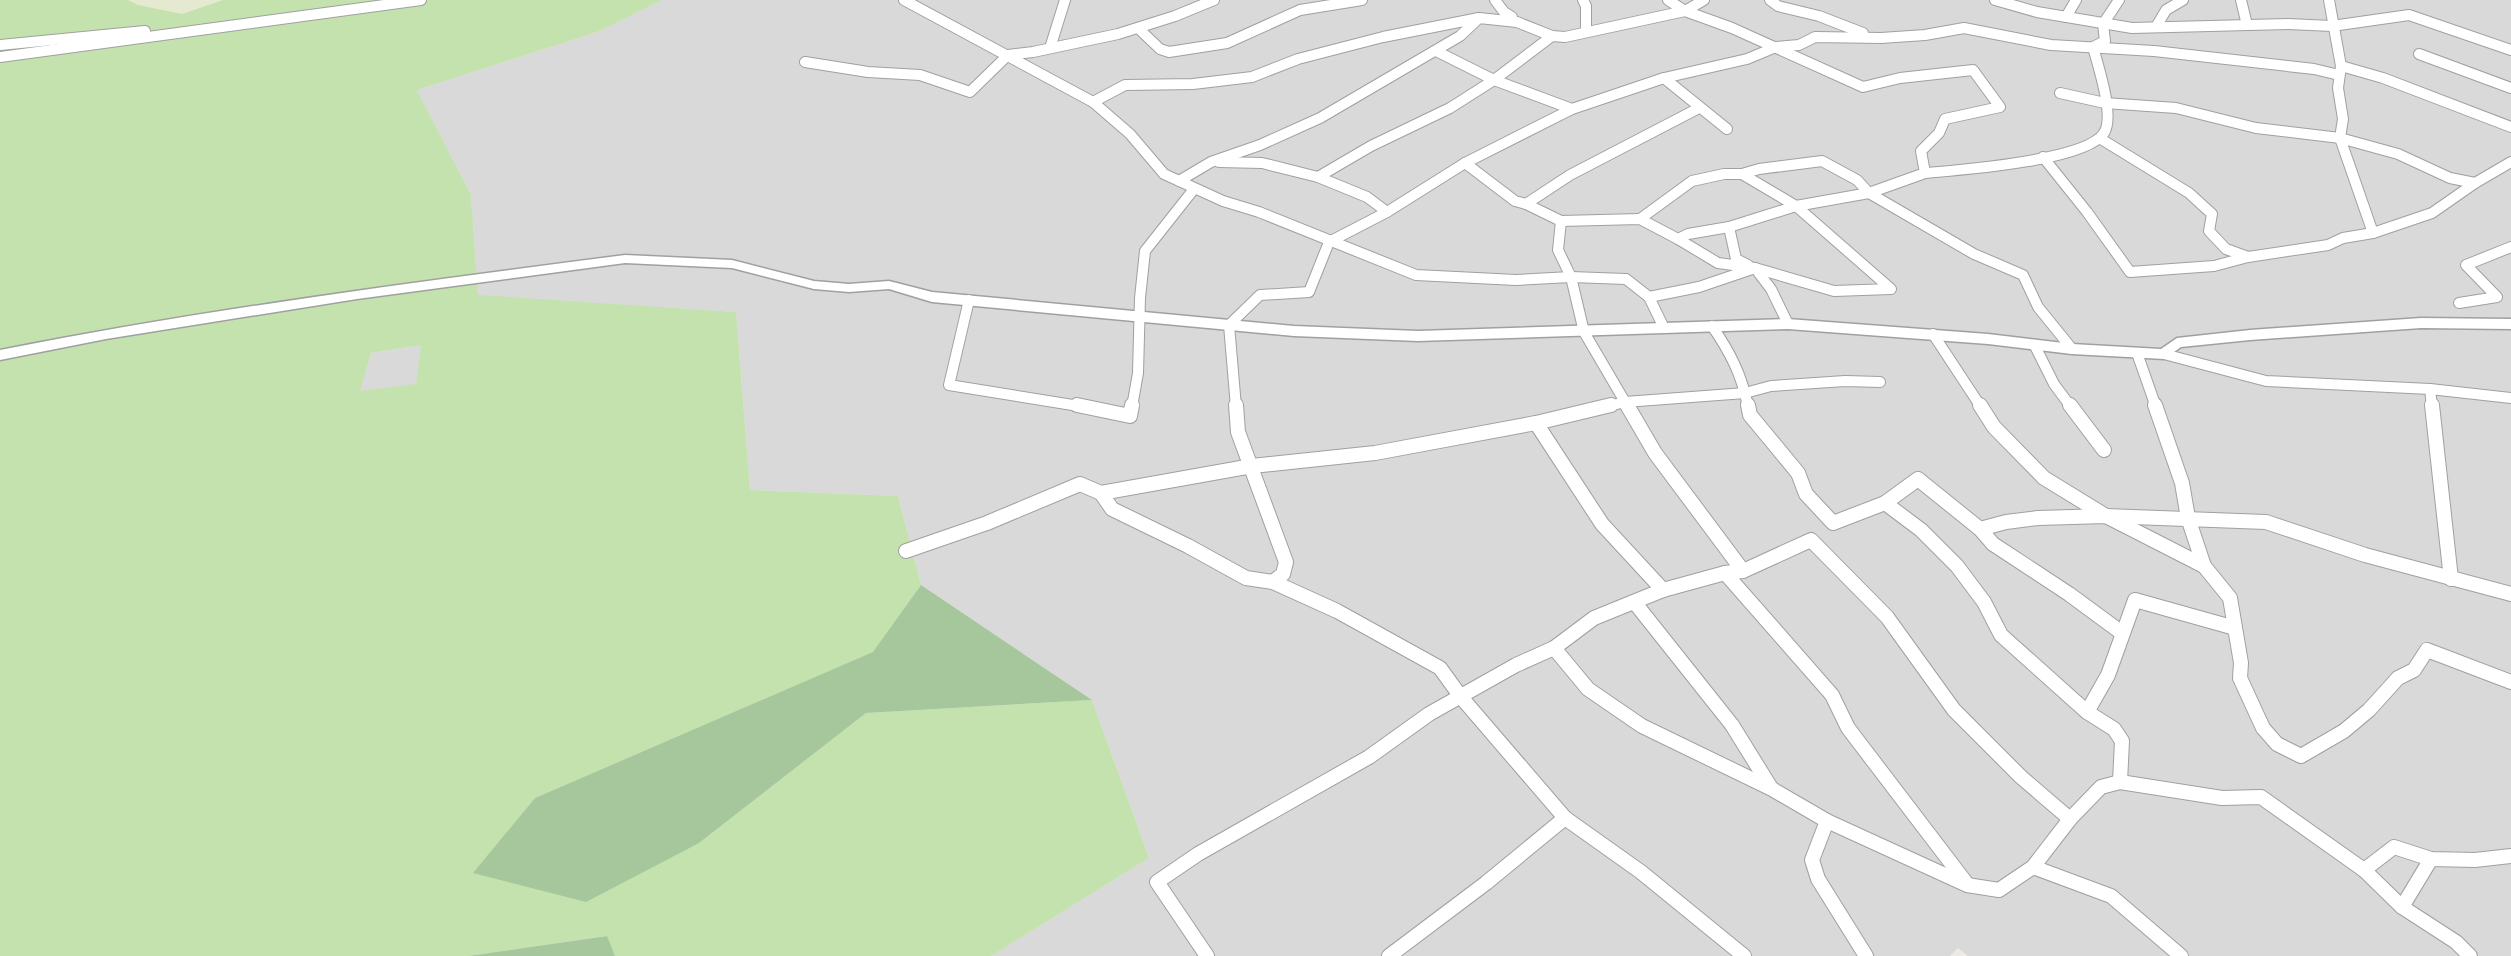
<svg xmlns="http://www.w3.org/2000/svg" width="2511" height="956" font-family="Jost,sans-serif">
	<rect width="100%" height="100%" fill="#eceae2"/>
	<!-- residential -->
	<g fill="#dad9d9">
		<polygon points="662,0 2511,0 2511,956 1968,956 1958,948 1950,956 991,956 1149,858 1092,700 921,585 898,496 750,490 736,312 478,296 471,195 417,90 600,31"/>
		<polygon points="421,345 416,385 359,392 371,353"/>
	</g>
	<!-- farmland -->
	<polygon fill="#e5e9cf" points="127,0 223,0 182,14 138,5"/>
	<!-- grass -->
	<path fill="#c3e2ad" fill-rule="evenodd" d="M0 0H128L138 5 182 14 223 0H662L600 31 417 90 471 195 478 295 736 312 750 490 898 496 921 585 874 652 535 798 474 873 699 843 866 713 1092 700 1149 858 991 956H615L606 936 468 956H0ZM421 345 416 384 360 391 371 353Z"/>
	<!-- forest -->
	<g fill="#a5c79b">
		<polygon points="921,585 1092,700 866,713 699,843 586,902 473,873 535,798 873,652"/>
		<polygon points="607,936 615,956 468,956"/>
	</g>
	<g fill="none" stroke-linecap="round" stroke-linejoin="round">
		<!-- minor-far1 casing -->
		<g stroke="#a0a0a0" stroke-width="12">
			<g id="minor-far1">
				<polyline points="904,0 1093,102 1125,85 1193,84 1252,77 1298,59 1383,37 1479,18"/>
				<polyline points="1495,0 1504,12 1512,17"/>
				<polyline points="1583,0 1586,6 1586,32"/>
				<polyline points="1770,0 1778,6 1819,16 1863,33"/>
				<polyline points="1995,0 2037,12 2132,28 2288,24 2332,26 2409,15 2511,50"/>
				<polyline points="2241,0 2247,25"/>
				<polyline points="2329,0 2341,66 2338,88 2343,119 2340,138 2373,233"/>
				<polyline points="2066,17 2076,0"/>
				<polyline points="2156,27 2166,10 2183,0"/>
				<polyline points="1139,29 1160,49 1169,52 1227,43 1300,10 1362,0"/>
				<polyline points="0,45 145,31"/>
				<polyline points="2093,47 2105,41 2103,24 2119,0"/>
				<polyline points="1050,48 1065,0"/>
				<polyline points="1436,51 1494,80 1572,109"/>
				<polyline points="2419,54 2511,88"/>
				<polyline points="0,57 421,0"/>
				<polyline points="805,62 868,72 920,75 970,92 1008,55 1033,52 1118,34 1175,16 1214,0"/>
				<polyline points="2341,66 2383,78 2511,127"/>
				<polyline points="1664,78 1727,129"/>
				<polyline points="2060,93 2105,103 2176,108 2256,128 2340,138 2398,154 2450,178 2475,183"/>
				<polyline points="1093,102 1130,134 1164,174 1223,201 1259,212 1416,275 1516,280 1571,277 1626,279 1649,297 1664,328"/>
				<polyline points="2101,139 2189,193 2212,214 2209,231 2226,249 2248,257"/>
				<polyline points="2043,157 2087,212 2130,272 2214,266 2248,257 2328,245 2343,238 2373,233 2432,213 2475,183 2511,162"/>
				<polyline points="1219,162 1262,163 1318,177"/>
				<polyline points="1465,163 1515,201 1526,204 1570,175 1699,108"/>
				<path d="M1925 173C1959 170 2086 161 2104 133 2115 116 2098 66 2093 47"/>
				<polyline points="1179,181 1211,162 1260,145 1320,118 1460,36 1479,18 1517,22 1552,36"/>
				<polyline points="1526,204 1561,221 1640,219 1678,239 1688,234 1729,227 1796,206 1869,193 1925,173 1921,151 1939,133 1945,119 2000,107 1973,70 1900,78 1863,87 1732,28 1685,11 1668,0"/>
				<polyline points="1387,212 1367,197 1318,177 1371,146 1450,108 1494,80 1552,36 1565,37 1685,11 1704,0"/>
				<polyline points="1640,219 1692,181 1724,174 1742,174 1759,169 1822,161 1857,180 1869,193 1974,254 2023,275 2038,307 2072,349"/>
				<polyline points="1561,221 1558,250 1571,277 1584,332 1628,407"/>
				<polyline points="1729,227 1736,259 1748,265"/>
				<polyline points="1678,239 1718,263 1755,268 1771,289 1788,324"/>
				<polyline points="1649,297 1699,287 1755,268 1834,291 1891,289 1796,206 1742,174"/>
				<polyline points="969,300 949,385 1085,407"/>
				<polyline points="2459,303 2497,297 2466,265 2511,247"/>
				<path d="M1712 326C1730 352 1742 375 1748 407"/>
				<polyline points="1933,334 1981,407"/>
				<polyline points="2035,346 2054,384 2071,407"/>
				<polyline points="2137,353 2156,407"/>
				<polyline points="2164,354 2266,381 2430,389 2511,398"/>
				<polyline points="2430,389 2432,407"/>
				<polyline points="1132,407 1138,373 1140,298 1145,251 1194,189"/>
				<polyline points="1236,407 1229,325 1260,295 1309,292 1329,242 1387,212 1465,163 1572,109 1664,78 1747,59 1776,47 1799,45 1815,37 1881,38 1925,35 1964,28 2051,45 2154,51 2314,69 2339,75"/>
				<polyline points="1605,407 1625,402 1745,393 1771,386 1845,381 1880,382"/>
			</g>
		</g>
		<!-- minor casing -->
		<g stroke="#a0a0a0" stroke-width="16">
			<g id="minor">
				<polyline points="1077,405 1130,416 1132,405"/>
				<polyline points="1236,405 1238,432 1286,562 1283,574 1273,582"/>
				<polyline points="1748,405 1750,415 1798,473 1806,494 1833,523 1885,503 1921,530 1957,566 1984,602 2001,635 2087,712 2114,729 2122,741 2120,782"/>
				<polyline points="1980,405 1994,427 2044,478 2106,516 2204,566"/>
				<polyline points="2070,405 2104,450"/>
				<polyline points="2155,405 2182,483 2188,518 2204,566 2230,598 2241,663 2240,678 2263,728 2277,744 2301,756 2344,731 2369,710 2398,678 2414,670 2427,650 2511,682"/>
				<polyline points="2432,405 2451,579"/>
				<polyline points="1536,423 1602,524 1663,590"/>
				<polyline points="1101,493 1112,509 1188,546 1246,578 1273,582 1337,611 1440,668 1461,697 1565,818"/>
				<polyline points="1885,503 1918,479 1980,529 1993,544 2069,594 2122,633"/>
				<polyline points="1980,529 2006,522 2038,518 2106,516 2266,522 2365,555 2511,594"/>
				<polyline points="906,551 987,523 1080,484 1101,493 1252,466 1375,453 1536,423 1611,405"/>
				<polyline points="1743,571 1811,540 1887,617 1954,710 2021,777 2070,819"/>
				<polyline points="1725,573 1832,695 1848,728 1967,884"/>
				<polyline points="1635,603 1732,725 1771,788"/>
				<polyline points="1554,648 1588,689 1642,726 1772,789 1827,821 1967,885 1999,890 2033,867 2070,819 2101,787 2120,782 2222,798 2261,797 2364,870 2394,847 2431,859 2475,860 2511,856"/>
				<polyline points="2087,712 2108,675 2135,600 2235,628"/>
				<polyline points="1827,821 1812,860 1818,879 1866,956"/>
				<polyline points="2033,867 2111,896 2181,956"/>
				<polyline points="2364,870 2402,907 2456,942 2470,956"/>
				<polyline points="2402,907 2431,859"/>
				<polyline points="1207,956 1157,882 1198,854 1369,757 1429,714 1516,665 1554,648 1594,618 1663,590 1725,573 1743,571 1655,453 1627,405"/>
				<polyline points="1389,956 1486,883 1565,818 1641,872 1744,956"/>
			</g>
		</g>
		<!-- tertiary casing -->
		<g stroke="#a0a0a0" stroke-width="3">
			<path id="tertiary" d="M625 255 732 260 814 281 849 284 889 281 932 292 1294 326 1418 331 1788 319 1988 334 2072 344 2161 349 2177 338 2250 330 2421 318 2511 319V329L2421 328 2250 340 2181 347 2164 359 2072 354 1988 344 1788 329 1418 341 1294 336 932 302 889 289 849 292 814 289 732 268 625 263 357 299 106 339 0 360V350C207 309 416 282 625 255Z"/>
		</g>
		<!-- minor-far1 -->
		<use href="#minor-far1" stroke="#fff" stroke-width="10"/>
		<!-- minor -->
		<use href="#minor" stroke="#fff" stroke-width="14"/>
		<!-- tertiary -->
		<use href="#tertiary" fill="#fff" fill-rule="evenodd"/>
	</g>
</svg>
